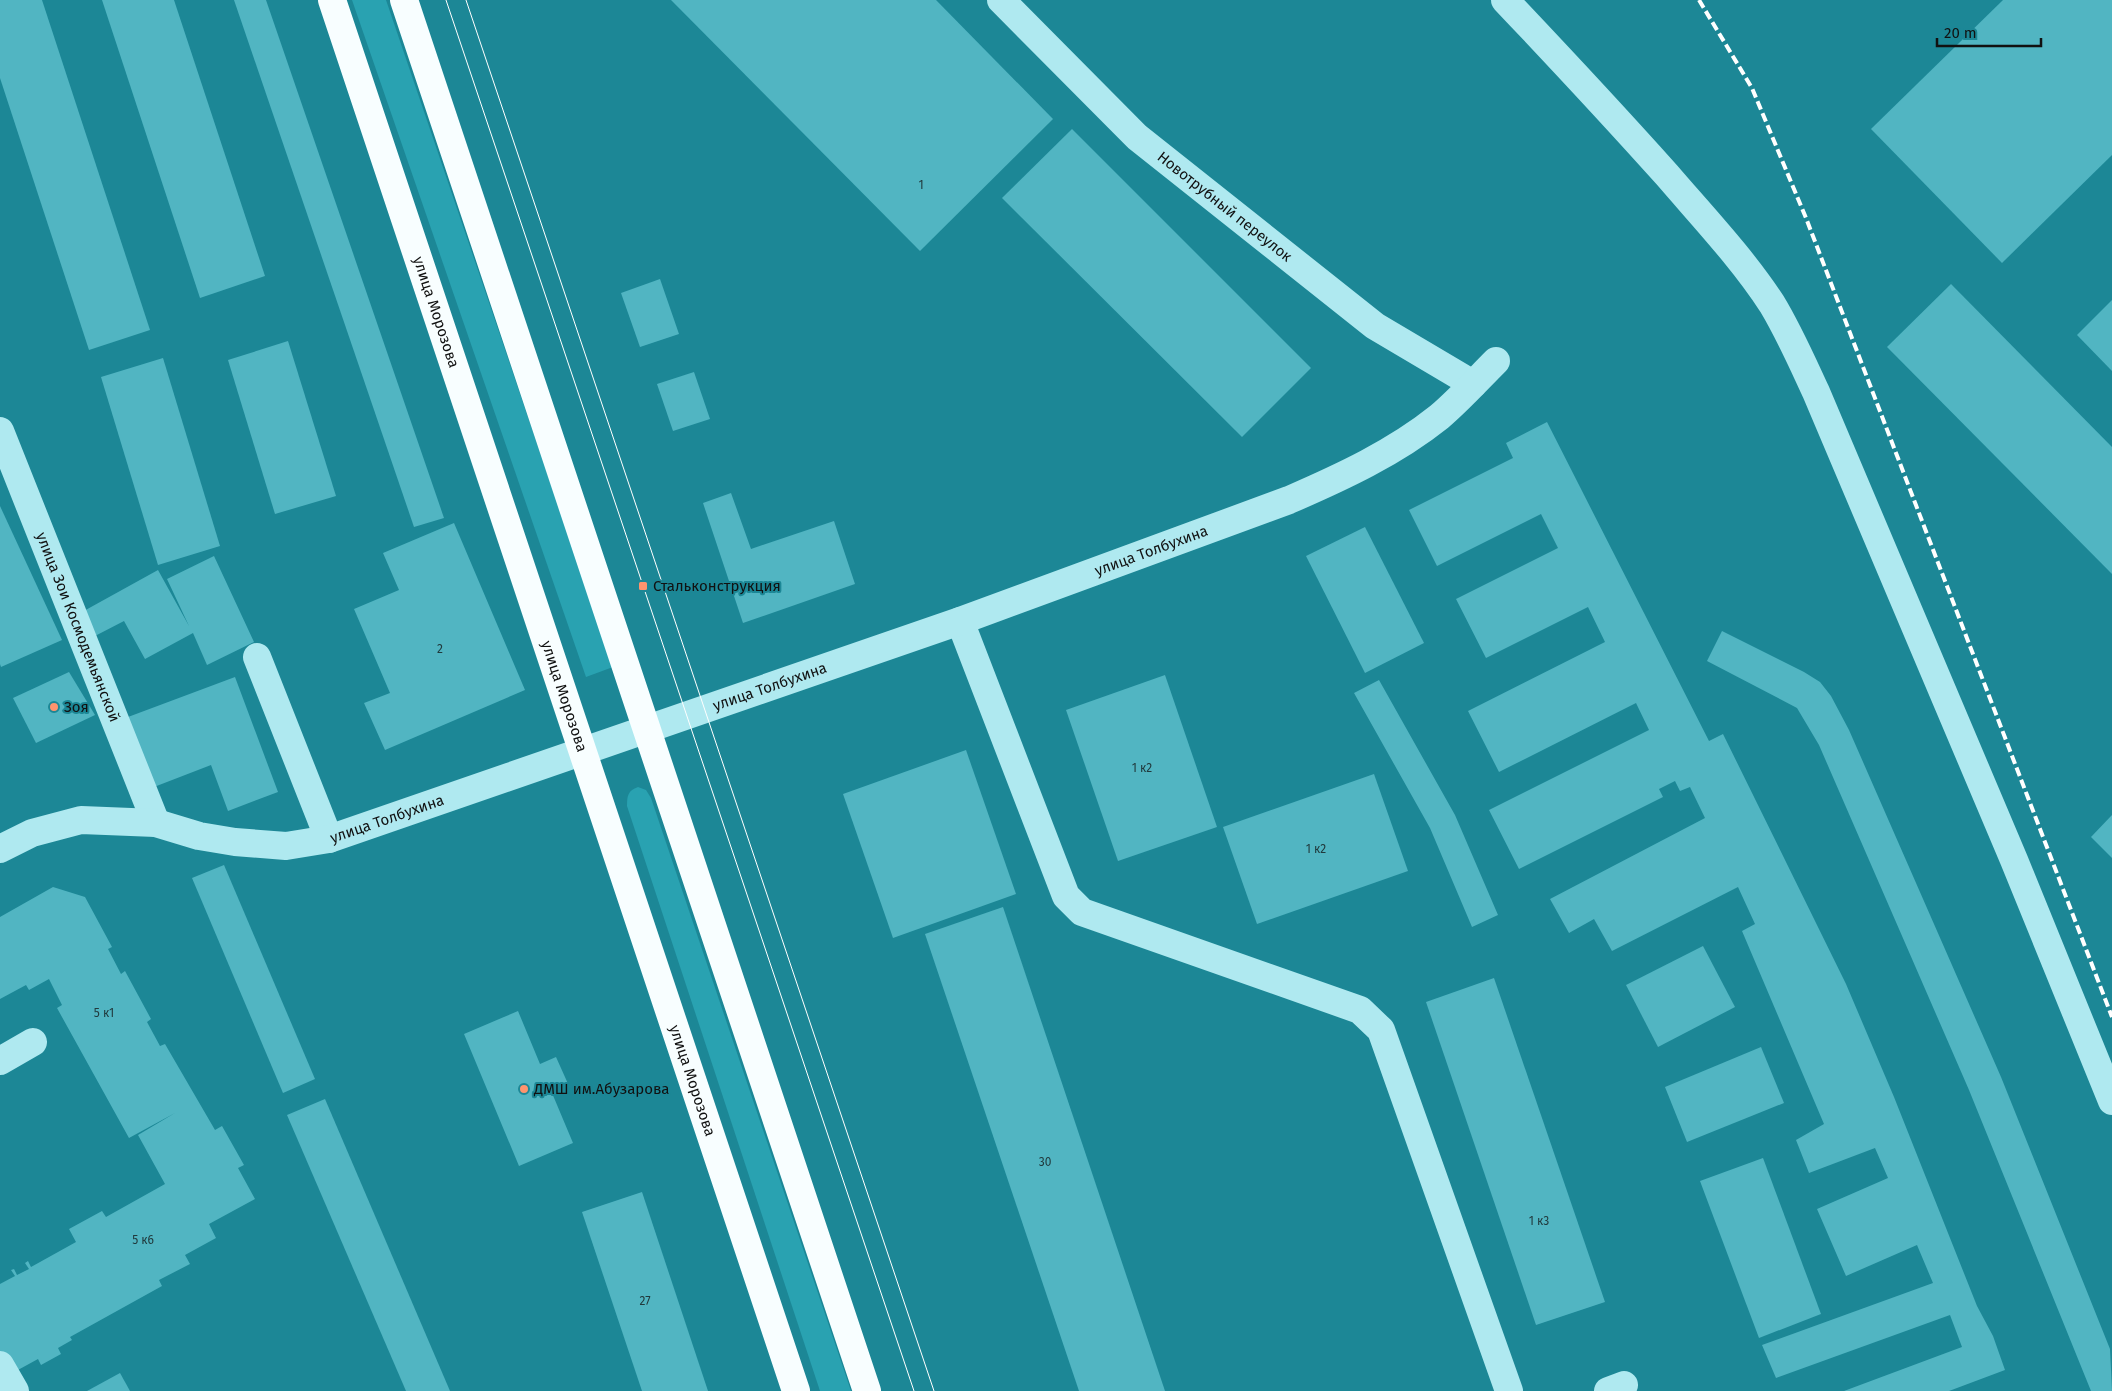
<svg xmlns="http://www.w3.org/2000/svg" width="2112" height="1391" font-family="'Fira Sans',sans-serif">
	<rect width="100%" height="100%" fill="#1c8796"/>
	<!-- green -->
	<g fill="#29a2b1">
		<polygon points="352,0 386,0 613,667 586,677"/>
		<path d="M638 787 646 790 651 798 851 1391H820L627 806C627 795 628 791 638 787Z"/>
	</g>
	<!-- building -->
	<g fill="#51b5c2">
		<polygon points="0,0 42,0 150,330 89,350 0,78"/>
		<polygon points="102,0 174,0 265,276 200,298"/>
		<polygon points="234,0 266,0 444,518 414,527"/>
		<polygon points="671,0 936,0 1053,119 920,251"/>
		<polygon points="2003,0 2112,0 2112,155 2002,263 1871,129"/>
		<polygon points="1072,129 1311,368 1242,437 1002,198"/>
		<polygon points="660,279 679,334 640,347 621,293"/>
		<polygon points="1951,284 2112,447 2112,574 1887,347"/>
		<polygon points="2112,300 2112,371 2077,335"/>
		<polygon points="288,341 336,496 275,514 228,360"/>
		<polygon points="163,358 220,546 158,565 101,377"/>
		<polygon points="694,372 710,419 673,431 657,384"/>
		<polygon points="1547,422 1709,741 1723,734 1846,984 1894,1097 1977,1306 1993,1336 2005,1370 1949,1391 1844,1391 1962,1347 1950,1315 1776,1378 1762,1345 1933,1283 1917,1245 1846,1276 1817,1209 1888,1178 1875,1148 1809,1173 1796,1140 1824,1124 1742,931 1755,924 1738,887 1612,951 1594,919 1569,933 1550,899 1705,818 1690,787 1680,791 1675,781 1659,789 1663,797 1519,869 1489,810 1649,730 1636,703 1499,772 1468,711 1605,642 1588,607 1486,658 1456,599 1558,548 1541,514 1437,566 1409,510 1513,458 1506,443"/>
		<polygon points="731,493 751,549 834,521 855,584 743,623 703,503"/>
		<polygon points="0,506 62,640 1,667 0,664"/>
		<polygon points="454,523 525,690 385,750 364,703 390,693 354,609 399,590 383,553"/>
		<polygon points="1365,527 1424,643 1365,673 1306,556"/>
		<polygon points="214,556 254,642 207,665 193,633 145,659 124,621 95,636 82,612 158,570 189,626 167,579"/>
		<polygon points="1722,631 1804,672 1820,682 1831,696 1849,730 2001,1077 2110,1349 2112,1391 2091,1391 1969,1090 1819,745 1797,708 1707,661"/>
		<polygon points="69,672 95,715 36,743 13,698"/>
		<polygon points="1165,675 1217,827 1118,861 1066,710"/>
		<polygon points="235,677 278,792 228,811 211,765 154,787 128,717"/>
		<polygon points="1379,680 1455,815 1498,915 1472,927 1430,828 1354,693"/>
		<polygon points="966,750 1016,894 893,938 843,794"/>
		<polygon points="1374,774 1408,871 1257,924 1223,827"/>
		<polygon points="2112,815 2112,858 2091,837"/>
		<polygon points="224,865 315,1079 283,1093 192,878"/>
		<polygon points="53,887 85,897 112,947 108,949 121,974 125,971 151,1019 147,1022 160,1046 165,1044 215,1130 222,1126 244,1165 238,1168 255,1199 209,1224 216,1238 185,1255 190,1264 159,1280 162,1286 70,1337 72,1340 58,1348 61,1354 41,1365 38,1359 7,1376 0,1363 0,1284 15,1276 11,1270 14,1269 17,1275 29,1269 25,1263 28,1261 31,1267 76,1242 69,1229 102,1211 106,1217 165,1184 138,1135 175,1113 129,1138 57,1008 62,1005 49,979 29,990 26,985 0,999 0,917"/>
		<polygon points="1003,907 1165,1391 1079,1391 925,934"/>
		<polygon points="1703,946 1735,1007 1658,1047 1626,985"/>
		<polygon points="1494,978 1605,1302 1536,1325 1426,1002"/>
		<polygon points="518,1011 540,1064 556,1057 569,1086 552,1093 573,1143 519,1166 464,1034"/>
		<polygon points="1761,1047 1784,1103 1687,1142 1665,1087"/>
		<polygon points="325,1099 450,1391 406,1391 287,1115"/>
		<polygon points="1763,1158 1821,1314 1759,1338 1700,1181"/>
		<polygon points="642,1192 708,1391 642,1391 582,1212"/>
		<polygon points="120,1373 130,1391 87,1391"/>
	</g>
	<g fill="none" stroke-linecap="round" stroke-linejoin="round">
		<!-- minor -->
		<g stroke="#afe9f0" stroke-width="28">
			<path id="s1" d="M1001 0 1137 137 1375 326 1473 384"/>
			<path d="M1505 0C1560 58 1614 116 1667 175 1703 217 1742 258 1772 304 1789 332 1802 362 1816 392L2014 860 2112 1101"/>
			<path id="s2" d="M0 431 156 823"/>
			<polyline points="960,621 1066,896 1082,912 1360,1010 1381,1030 1509,1391"/>
			<polyline points="257,657 329,839"/>
			<path id="s3" d="M0 849 32 833 81 820 156 823 199 836 235 842 286 846 329 839 960 621 1289 500C1342 477 1394 453 1439 417 1459 400 1477 380 1496 361"/>
			<polyline points="0,1061 33,1042"/>
			<polyline points="0,1365 15,1391"/>
			<polyline points="1608,1391 1624,1385"/>
		</g>
		<!-- major -->
		<g stroke="#f8feff" stroke-width="28">
			<path id="s4" d="M332 0 796 1391"/>
			<polyline points="404,0 867,1391"/>
		</g>
		<!-- tram -->
		<g stroke="#fff" stroke-width="1">
			<polyline points="446,0 914,1391"/>
			<polyline points="466,0 934,1391"/>
		</g>
		<!-- rail -->
		<polyline stroke="#fff" stroke-width="4" stroke-dasharray="9 4" stroke-linecap="butt" points="1699,0 1752,88 1806,218 2112,1017"/>
	</g>
	<!-- markers -->
	<g fill="#ff946e" stroke="#1c8796" stroke-width="2">
		<rect x="638" y="581" width="10" height="10" rx="2.5"/>
		<circle cx="54" cy="707" r="5"/>
		<circle cx="524" cy="1089" r="5"/>
	</g>
	<g text-anchor="middle" dominant-baseline="central" stroke-width="4" stroke-linejoin="round" paint-order="stroke">
		<!-- number labels -->
		<g font-size="12" fill="#213a3d">
			<text x="921" y="185">1</text>
			<text x="440" y="649">2</text>
			<text x="1142" y="768">1 к2</text>
			<text x="1316" y="849">1 к2</text>
			<text x="104" y="1013">5 к1</text>
			<text x="1045" y="1162">30</text>
			<text x="1539" y="1221">1 к3</text>
			<text x="143" y="1240">5 к6</text>
			<text x="645" y="1301">27</text>
		</g>
		<!-- street labels -->
		<g font-size="15" fill="#111" stroke="#1c8796">
			<text stroke="none"><textPath href="#s1" startOffset="305">Новотрубный переулок</textPath></text>
			<text stroke="none"><textPath href="#s4" startOffset="329">улица Морозова</textPath></text>
			<text stroke="none"><textPath href="#s3" startOffset="1209">улица Толбухина</textPath></text>
			<text stroke="none"><textPath href="#s2" startOffset="211">улица Зои Космодемьянской</textPath></text>
			<text stroke="none"><textPath href="#s3" startOffset="804">улица Толбухина</textPath></text>
			<text stroke="none"><textPath href="#s4" startOffset="734">улица Морозова</textPath></text>
			<text stroke="none"><textPath href="#s3" startOffset="399">улица Толбухина</textPath></text>
			<text stroke="none"><textPath href="#s4" startOffset="1139">улица Морозова</textPath></text>
		</g>
		<!-- poi labels -->
		<g font-size="15" fill="#111" stroke="#1c8796" text-anchor="start">
			<text x="653" y="586">Стальконструкция</text>
			<text x="64" y="707">Зоя</text>
			<text x="534" y="1089">ДМШ им.Абузарова</text>
		</g>
	</g>
	<!-- scale -->
	<path d="M1937 38v8h104v-8" fill="none" stroke="#111111" stroke-width="2.5"/>
	<text x="1944" y="38" font-size="15" fill="#111111" stroke="#1c8796" stroke-width="4" paint-order="stroke">20 m</text>
</svg>
